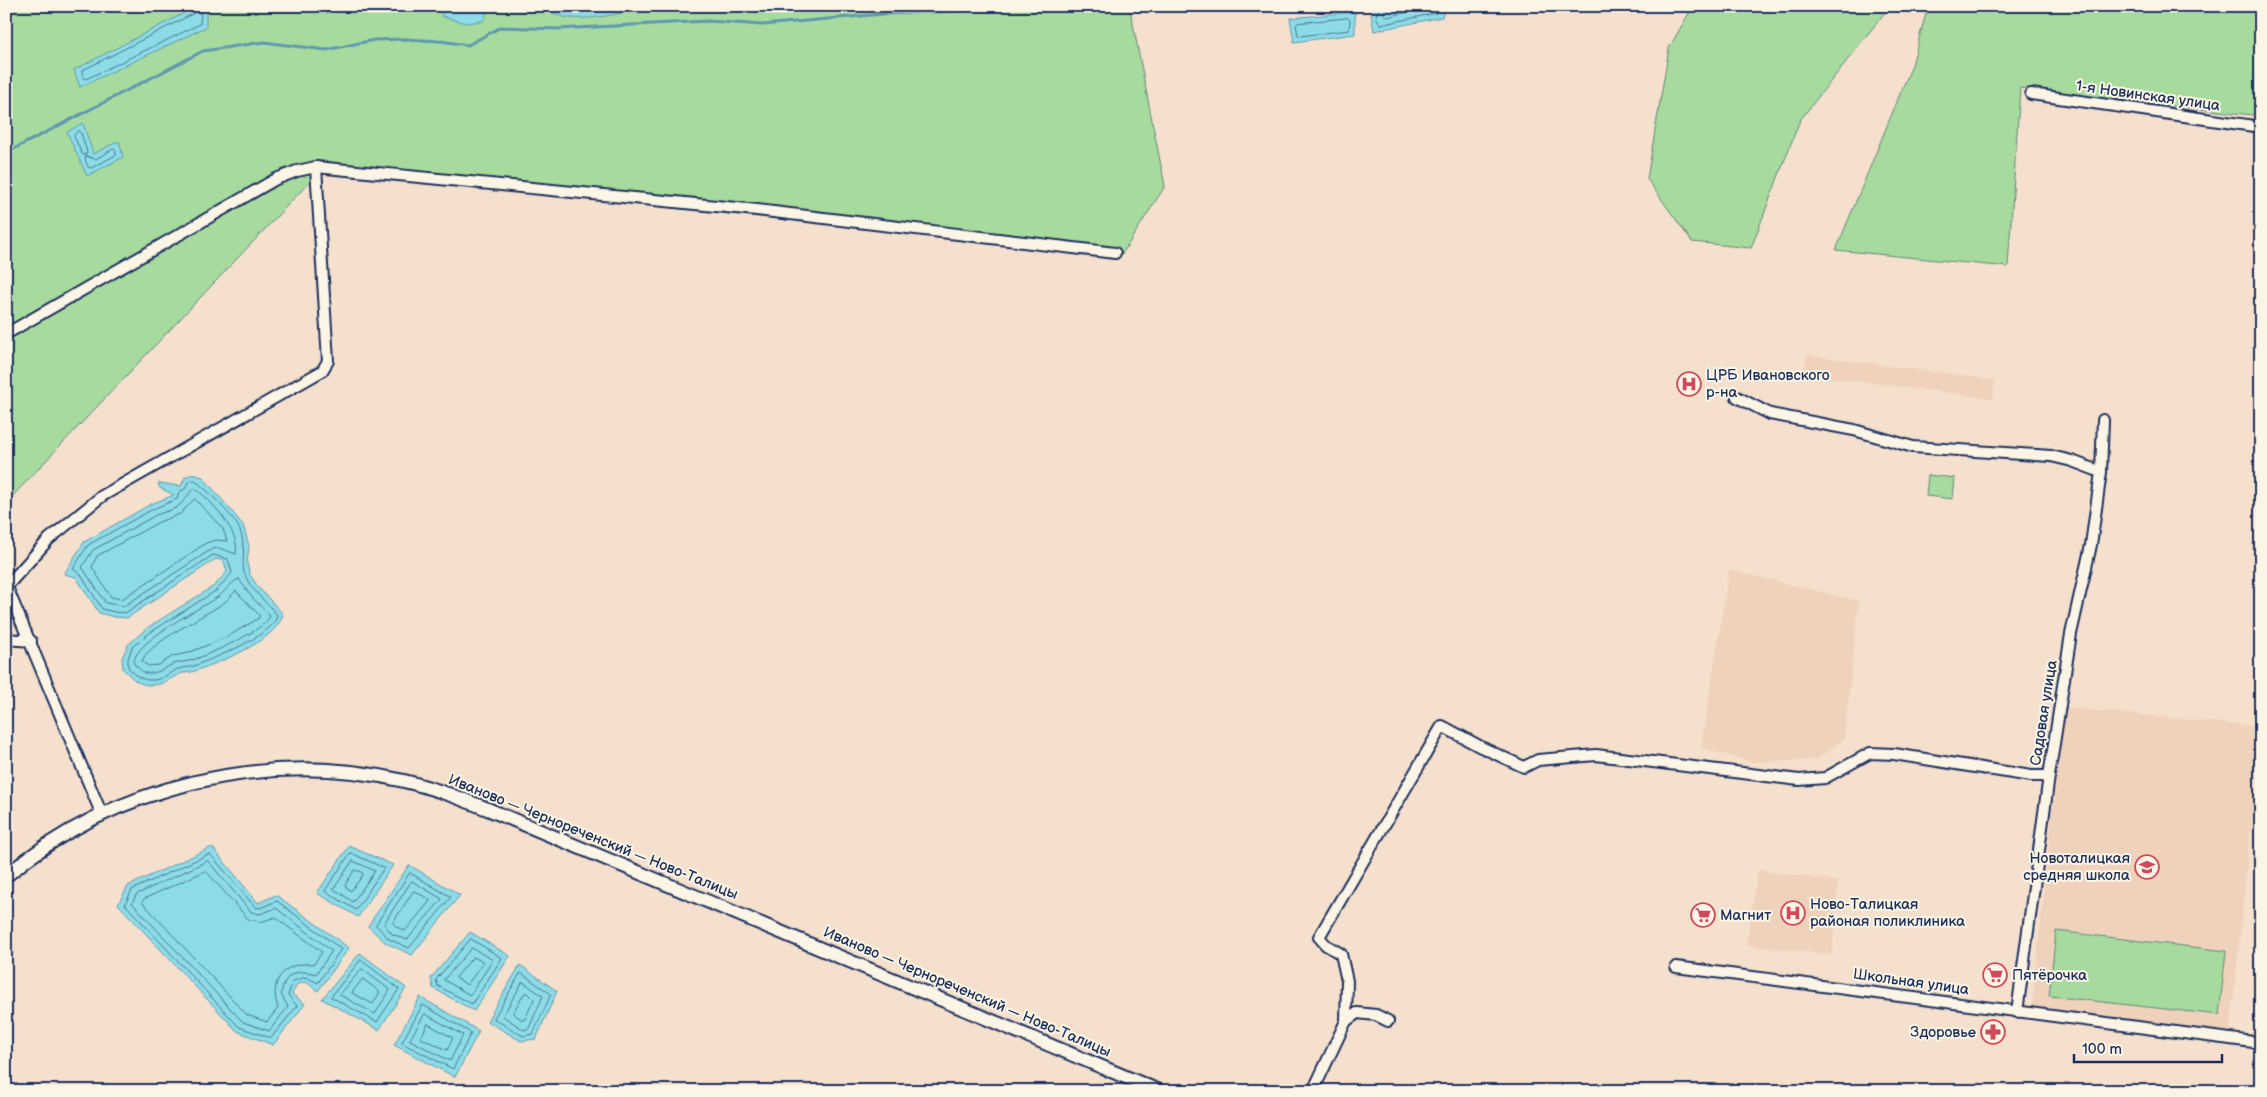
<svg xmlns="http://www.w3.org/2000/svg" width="2267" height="1097" font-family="'Balsamiq Sans',sans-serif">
	<rect width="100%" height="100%" fill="#f4e0cd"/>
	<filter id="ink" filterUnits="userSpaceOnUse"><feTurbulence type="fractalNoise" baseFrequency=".02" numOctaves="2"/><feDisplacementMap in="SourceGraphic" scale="10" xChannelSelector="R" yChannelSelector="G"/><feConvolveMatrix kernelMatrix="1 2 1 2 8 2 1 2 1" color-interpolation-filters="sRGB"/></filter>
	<g filter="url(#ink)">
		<!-- built -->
		<g fill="#efd2bc">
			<polygon points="1807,355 1995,380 1993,399 1804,374"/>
			<polygon points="1729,570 1859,601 1844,739 1816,760 1752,762 1701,748"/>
			<polygon points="2063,707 2261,727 2230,1034 2032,1007"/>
			<polygon points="1758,870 1838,881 1832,955 1746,945"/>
		</g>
		<!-- green -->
		<g fill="#a6db9d" stroke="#60857e">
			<polygon points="6,6 1136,6 1130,9 1165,186 1122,254 319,172 6,503"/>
			<polygon points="1693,6 1890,6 1800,120 1751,248 1692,242 1647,179 1669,48"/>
			<polygon points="1928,6 2261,6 2261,116 2020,88 2008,267 1836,250 1912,65"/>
			<polygon points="1928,475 1955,478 1953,499 1926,496"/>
			<polygon points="2056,931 2226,951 2219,1015 2049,996"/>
		</g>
		<!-- water -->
		<g fill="#8cdce7" stroke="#5f97b0">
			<polygon points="198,6 206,6 206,27 80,87 74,70"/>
			<polygon points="441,6 490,6 483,21 465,23 441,16 444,11"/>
			<path d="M556 6H634V10C613 15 570 25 552 12Z"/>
			<polygon points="1376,6 1445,6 1442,17 1374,31 1371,14"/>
			<polygon points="1355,12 1355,34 1294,42 1290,18"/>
			<polygon points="83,123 93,154 119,141 123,157 87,176 67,132"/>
			<path d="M192 474 203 477 243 525 249 546 247 563 250 575 258 587 283 614C277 641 220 662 195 671 190 673 185 672 180 674 170 678 164 685 152 685 139 686 132 678 123 669L122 658 128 645 147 628 214 586 227 572 224 561 216 559 127 618 114 617 99 613 76 577 64 574 84 542 151 504 174 495 160 488 158 483 181 486 185 477Z"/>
			<polygon points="349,846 393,865 358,917 317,893"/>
			<polygon points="212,847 258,903 276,895 349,948 318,991 306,982 297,984 292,994 305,1004 273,1045 237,1031 118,904 128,886"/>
			<polygon points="409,865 460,895 412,955 386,943 368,926"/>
			<polygon points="470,932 510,956 474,1011 433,988 431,978"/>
			<polygon points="360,953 406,988 379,1030 322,999"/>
			<polygon points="520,965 557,991 536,1039 521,1041 487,1021"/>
			<polygon points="420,997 479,1031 455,1077 394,1045"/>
		</g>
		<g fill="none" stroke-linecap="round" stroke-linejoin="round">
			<!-- shore -->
			<g stroke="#487495" stroke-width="1">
				<polyline points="560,6 560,11 563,13 608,11 628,6"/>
				<polyline points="1380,6 1376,16 1380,25 1436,13 1439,6"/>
				<polyline points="1386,6 1384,15 1387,17 1433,6"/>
				<polygon points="197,12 201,14 200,24 86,79 83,78 82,71"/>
				<polygon points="1348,18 1350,20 1349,30 1300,36 1298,35 1296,25 1298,23"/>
				<polygon points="78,131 81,133 87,152 85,155 82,154 74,136"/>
				<polygon points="114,149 116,151 116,155 91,168 88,167 85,159 86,156 95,159"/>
				<path d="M193 480C201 482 234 518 238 526 241 531 243 540 243 545 245 556 241 564 245 575 251 591 267 602 277 615 276 635 211 659 194 666 189 668 183 667 178 669 168 673 162 681 150 680 140 680 134 674 128 667V659L132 647 151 632 217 590 232 573 228 559 213 555 125 613 114 612 102 609 81 575 73 569 88 545 153 509 177 499 179 492 185 489 189 481Z"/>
				<path d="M194 488C210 498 241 533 236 554L219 548 212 549 124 606 106 603 82 567 93 550 156 515 176 508 182 503Z"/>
				<polygon points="195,499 223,529 227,541 215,540 206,543 122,599 111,597 92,567 97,556 159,522 180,514"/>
				<path d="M239 579 250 595 270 616C266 630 204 657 189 661 185 662 181 662 177 663 164 667 159 675 144 673L134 664C131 642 202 608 219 596 226 591 231 582 239 579Z"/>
				<path d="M236 591 259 615V618L227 637 188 653 173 656 159 665 148 666 142 662C143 646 210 613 225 602 229 599 232 594 236 591Z"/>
				<polygon points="351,853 384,868 356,910 325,891"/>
				<polygon points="210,854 255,907 260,908 277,901 341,949 318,983 306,977 293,981 288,995 297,1006 271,1038 239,1027 125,904 132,890"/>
				<path d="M208 861 251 912 260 914 276 908 332 951 316 974C297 969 285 972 281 994L288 1007 269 1031 243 1022 132 903 136 895Z"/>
				<polygon points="353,861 375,871 353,902 334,889"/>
				<polygon points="355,870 362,872 363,875 351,891 345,886"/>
				<path d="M206 871 248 919 261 922 275 917 322 952 314 964C285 961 268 980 278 1008L267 1022 247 1015 142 902 144 899Z"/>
				<polygon points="410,873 451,897 409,948 389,939 376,925"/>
				<polygon points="412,881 442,899 407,940 392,934 384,924"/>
				<polygon points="414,891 429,899 430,901 405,931 397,927 393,923"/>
				<polygon points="471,939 502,958 472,1004 438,986 436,980"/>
				<polygon points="472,948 493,960 470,995 444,980"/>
				<polygon points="473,957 482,961 483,963 467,985 456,978"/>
				<polygon points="361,960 399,989 377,1022 331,997"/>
				<polygon points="362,969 390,990 375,1014 340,995"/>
				<polygon points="521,973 551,994 533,1034 523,1036 494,1019"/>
				<polygon points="363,979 380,992 373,1004 352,993"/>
				<polygon points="523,982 543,996 529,1028 524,1030 503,1016"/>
				<polygon points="525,993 528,993 534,999 525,1019 522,1020 513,1013"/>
				<polygon points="423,1005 471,1033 453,1069 402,1043"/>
				<polygon points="425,1014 463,1035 450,1061 410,1040"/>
				<polygon points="428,1024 453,1038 447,1050 421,1038"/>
			</g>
			<!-- stream -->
			<polyline stroke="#5f97b0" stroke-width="3" points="6,153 203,51 264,42 326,50 374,40 405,39 440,41 468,45 501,27 558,29 708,21 762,25 883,14 968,10 978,6"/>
			<!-- minor casing -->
			<g stroke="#1b2f5e" stroke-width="14">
				<g id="minor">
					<polyline points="2031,94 2261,127"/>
					<polyline points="6,334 276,179 297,171 316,167 757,210 1115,253"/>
					<polyline points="1737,397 1770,414 1854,430 1913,447 2051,456 2072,461 2101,472"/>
					<polyline points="6,585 102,815"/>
					<polyline points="7,586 49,539 102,496 322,371 328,361 316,167"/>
					<polyline points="6,639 31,641"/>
					<polyline points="1676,967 2261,1043"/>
					<polyline points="2017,1012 2049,776 2071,634 2091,545 2101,472 2103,420"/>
					<polyline points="1346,1021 1347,981 1341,954 1326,945 1319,937 1442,726 1481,747 1524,767 1538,760 1596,755 1799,780 1825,778 1870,753 1894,754 2031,776 2049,776"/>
					<polyline points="1313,1091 1346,1021 1357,1013 1376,1015 1388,1021"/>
				</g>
			</g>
			<!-- major casing -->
			<g stroke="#1b2f5e" stroke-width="16">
				<path id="major" d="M6 876C113 785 268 749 404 781 434 788 462 799 490 810L1159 1091"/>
			</g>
			<!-- minor -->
			<use href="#minor" stroke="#fcf5e5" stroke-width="10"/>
			<!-- major -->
			<use href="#major" stroke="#fcf5e5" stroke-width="12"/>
		</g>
	</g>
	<!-- icons -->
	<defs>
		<g id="hospital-ring" transform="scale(1.25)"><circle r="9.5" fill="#fcf5e5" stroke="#d1495b" stroke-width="1.5"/><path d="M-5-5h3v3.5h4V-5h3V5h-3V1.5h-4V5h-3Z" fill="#d1495b"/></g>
		<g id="school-ring" transform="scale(1.25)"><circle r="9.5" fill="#fcf5e5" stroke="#d1495b" stroke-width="1.5"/><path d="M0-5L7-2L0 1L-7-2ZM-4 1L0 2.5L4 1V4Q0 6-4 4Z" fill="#d1495b"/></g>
		<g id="supermarket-ring" transform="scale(1.25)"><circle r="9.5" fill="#fcf5e5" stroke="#d1495b" stroke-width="1.5"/><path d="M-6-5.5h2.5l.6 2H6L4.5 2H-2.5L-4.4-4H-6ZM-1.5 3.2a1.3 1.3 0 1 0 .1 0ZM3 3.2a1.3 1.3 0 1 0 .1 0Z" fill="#d1495b"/></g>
		<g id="pharmacy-ring" transform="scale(1.25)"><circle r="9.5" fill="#fcf5e5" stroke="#d1495b" stroke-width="1.5"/><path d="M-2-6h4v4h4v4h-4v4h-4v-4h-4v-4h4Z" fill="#d1495b"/></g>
	</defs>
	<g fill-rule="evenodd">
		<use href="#hospital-ring" x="1689" y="384"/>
		<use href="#school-ring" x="2147" y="867"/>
		<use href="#hospital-ring" x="1793" y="913"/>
		<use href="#supermarket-ring" x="1703" y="915"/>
		<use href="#supermarket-ring" x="1995" y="975"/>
		<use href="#pharmacy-ring" x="1993" y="1032"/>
	</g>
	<g text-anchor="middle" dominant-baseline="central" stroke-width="4" stroke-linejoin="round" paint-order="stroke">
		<!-- street labels -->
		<g font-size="15" fill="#1b2f5e" stroke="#fcf5e5">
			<text transform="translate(2148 96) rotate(8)">1-я Новинская улица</text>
			<text transform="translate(2044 713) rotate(-81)">Садовая улица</text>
			<text transform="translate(593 837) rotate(22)">Иваново — Чернореченский — Ново-Талицы</text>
			<text transform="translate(1911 982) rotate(8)">Школьная улица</text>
			<text transform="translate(967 992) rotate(23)">Иваново — Чернореченский — Ново-Талицы</text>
		</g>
		<!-- poi labels -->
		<g font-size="15" fill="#1b2f5e" stroke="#fcf5e5" text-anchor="start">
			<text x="1706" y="375">ЦРБ Ивановского<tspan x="1706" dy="17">р-на</tspan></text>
			<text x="2130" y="858" text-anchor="end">Новоталицкая<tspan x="2130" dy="17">средняя школа</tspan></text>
			<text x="1810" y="904">Ново-Талицкая<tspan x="1810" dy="17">районая поликлиника</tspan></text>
			<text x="1720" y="915">Магнит</text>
			<text x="2012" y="975">Пятёрочка</text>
			<text x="1976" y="1032" text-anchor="end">Здоровье</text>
		</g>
	</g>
	<!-- margin -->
	<rect width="2267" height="1097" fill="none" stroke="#fcf5e5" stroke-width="25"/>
	<rect x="12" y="12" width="2242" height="1072" fill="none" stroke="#1b2f5e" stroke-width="2" filter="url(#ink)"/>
	<!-- scale -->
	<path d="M2074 1054v8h148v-8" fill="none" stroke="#1b2f5e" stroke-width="2.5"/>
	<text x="2082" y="1054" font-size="15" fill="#1b2f5e" stroke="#fcf5e5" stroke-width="4" paint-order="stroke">100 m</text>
</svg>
